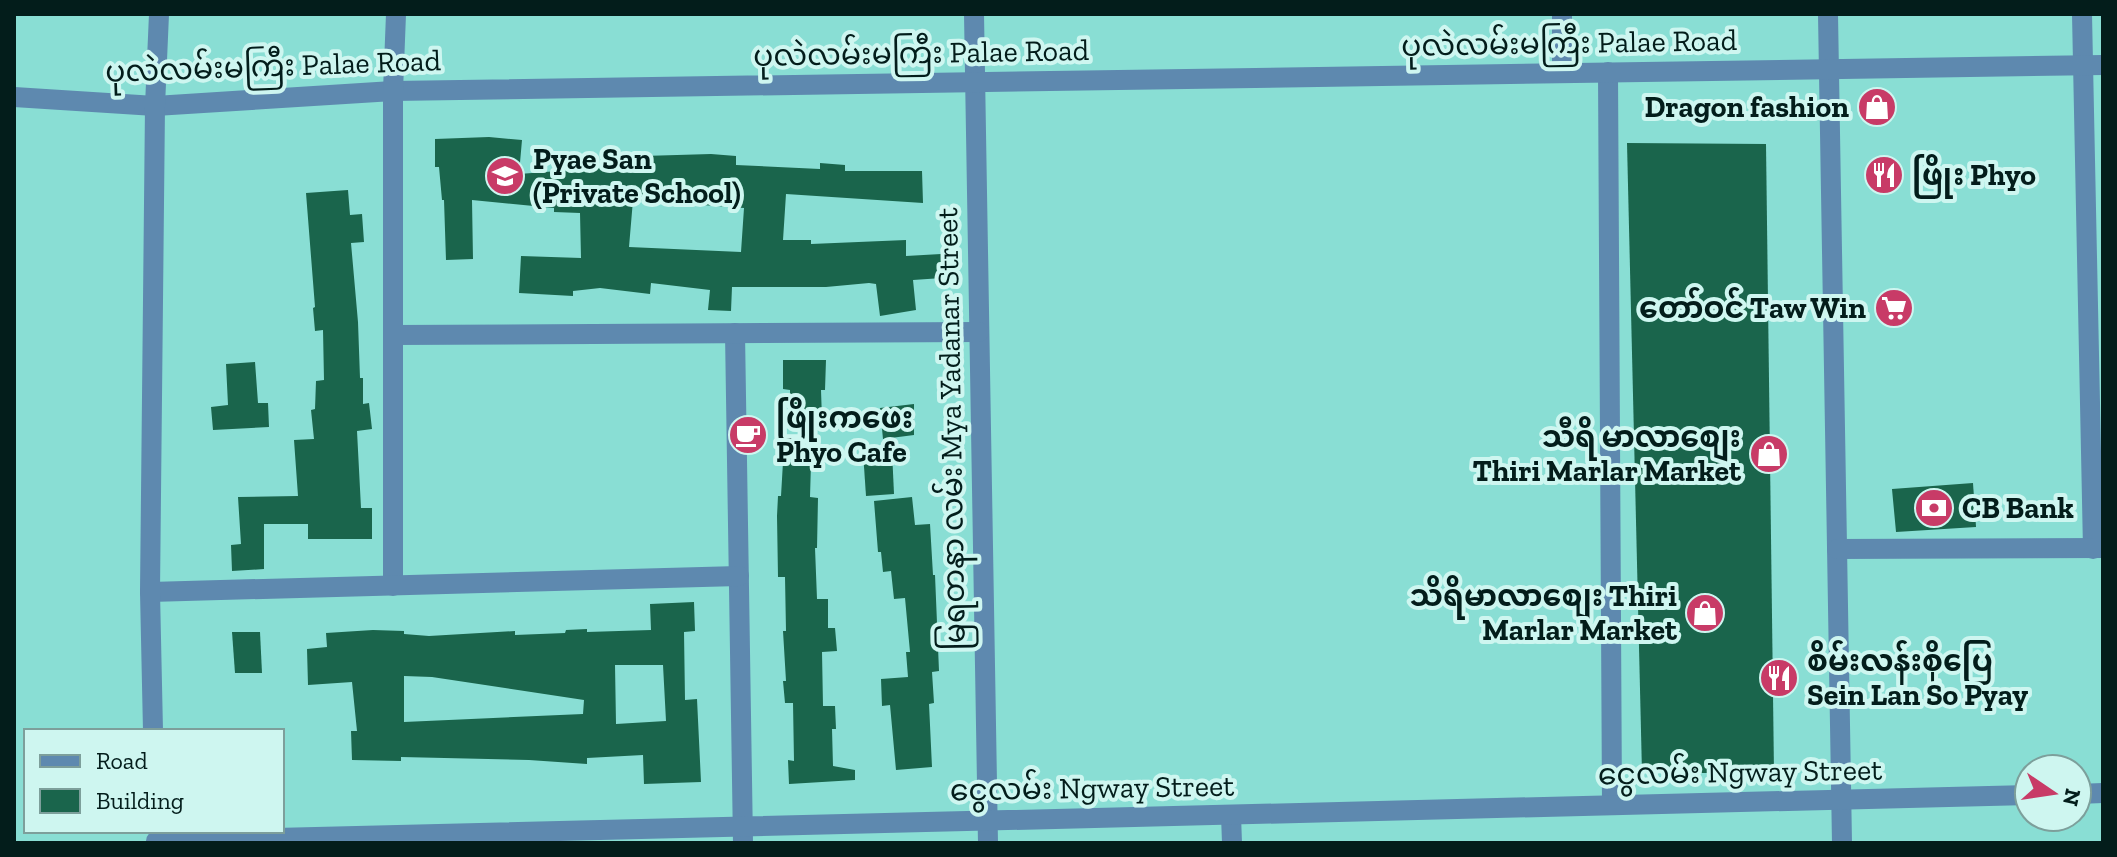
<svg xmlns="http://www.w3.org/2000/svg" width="2117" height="857" font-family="'Zilla Slab','Noto Sans Myanmar',serif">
	<rect width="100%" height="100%" fill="#89ded4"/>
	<!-- building -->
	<g fill="#1a654c" fill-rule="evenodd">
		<path d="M489 137 522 140 519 174 610 167 642 169 643 156 711 154 736 156V165L820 169V163L845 165V171H922L923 203 786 194 783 240H811V244L906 240V256L941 254 942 278 913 280 916 310 880 316 876 284 869 283 826 287H732L731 311 708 310 710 290 651 283 650 294 600 288 573 291V296L519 293 521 256 581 258 580 213 554 212V208L472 200 473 259 446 260 444 200H442L439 167H435V139ZM633 200 744 208 741 252 629 247Z"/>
		<polygon points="1627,143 1766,144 1774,773 1642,773"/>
		<polygon points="348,190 350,215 362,214 364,242 351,243 358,322 360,378 363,378 363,404 369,403 372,429 357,431 361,508 372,508 372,539 308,539 308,524 264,524 264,569 232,571 231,545 241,544 238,497 298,496 294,440 314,439 311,410 315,409 316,381 324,380 323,330 315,331 313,308 315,307 306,193"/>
		<polygon points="783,360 826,360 825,390 821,390 822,419 790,420 790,390 783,389"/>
		<polygon points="255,362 258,403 268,403 269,427 213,430 211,407 228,405 226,364"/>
		<polygon points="914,404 914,435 883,439 880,408"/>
		<polygon points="892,451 894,494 866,496 863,452"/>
		<polygon points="783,462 811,463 810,497 818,498 817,548 815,548 817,599 828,599 828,628 835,628 837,651 822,652 823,706 835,706 836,729 832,729 833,766 855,770 855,780 789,784 788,760 794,761 793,703 785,703 783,681 786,681 783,631 786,631 785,577 778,577 777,516 778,496 781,496"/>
		<polygon points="1973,483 1976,527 1896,532 1892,489"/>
		<polygon points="912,497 915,525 930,524 933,575 935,575 939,671 932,672 934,703 929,704 932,767 896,770 890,705 882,706 881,679 908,677 906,652 910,652 905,598 894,599 891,571 883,572 881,552 878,552 874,501"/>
		<path d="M694 602 695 631 684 632 685 700 697 699 701 782 644 784 643 755 587 758V764L529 760 401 757V761L352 760 351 731H357L352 682 308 685 307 649 327 647 326 633 373 630 404 631V634L429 636 515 631V635L565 633 566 630 587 629V632L651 630 650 604ZM615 665H663L666 721 616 724ZM404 676 432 677 584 700 583 714 404 722Z"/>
		<polygon points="232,632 260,632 262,673 235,673"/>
	</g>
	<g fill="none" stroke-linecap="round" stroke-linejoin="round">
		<!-- minor -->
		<g stroke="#5e89af" stroke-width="20">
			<polyline points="974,14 988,843"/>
			<polyline points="1562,14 1562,73"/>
			<polyline points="1828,14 1842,843"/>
			<polyline points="2082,14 2093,549"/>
			<polyline points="1608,72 1612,805"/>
			<polyline points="14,97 155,106 393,91 2103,65"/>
			<polyline points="735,333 743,843"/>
			<polyline points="394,335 979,332"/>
			<polyline points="1837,549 2103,548"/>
			<polyline points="393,586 393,91 396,14"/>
			<polyline points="150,592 739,576"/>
			<polyline points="153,731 150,592 155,106 159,14"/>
			<polyline points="2077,794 2103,793"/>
			<polyline points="1231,815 1232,843"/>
			<polyline points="156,841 2029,795"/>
		</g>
	</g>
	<!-- icons -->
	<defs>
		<g id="shop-disc" transform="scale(2)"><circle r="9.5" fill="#c83b67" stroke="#cef6f0"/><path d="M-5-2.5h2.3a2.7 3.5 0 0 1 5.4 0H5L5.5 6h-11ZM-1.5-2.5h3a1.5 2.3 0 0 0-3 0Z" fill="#fff"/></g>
		<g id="restaurant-disc" transform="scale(2)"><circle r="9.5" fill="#c83b67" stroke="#cef6f0"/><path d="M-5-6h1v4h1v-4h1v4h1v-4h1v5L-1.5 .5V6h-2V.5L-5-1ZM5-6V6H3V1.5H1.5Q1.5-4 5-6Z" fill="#fff"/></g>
		<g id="school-disc" transform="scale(2)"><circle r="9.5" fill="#c83b67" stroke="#cef6f0"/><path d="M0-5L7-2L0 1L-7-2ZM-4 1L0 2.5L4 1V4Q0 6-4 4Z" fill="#fff"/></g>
		<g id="supermarket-disc" transform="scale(2)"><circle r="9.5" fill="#c83b67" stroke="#cef6f0"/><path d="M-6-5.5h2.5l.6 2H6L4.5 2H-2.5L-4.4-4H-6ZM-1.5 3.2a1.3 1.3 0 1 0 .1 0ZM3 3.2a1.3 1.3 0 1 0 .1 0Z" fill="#fff"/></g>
		<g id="cafe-disc" transform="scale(2)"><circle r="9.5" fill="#c83b67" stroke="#cef6f0"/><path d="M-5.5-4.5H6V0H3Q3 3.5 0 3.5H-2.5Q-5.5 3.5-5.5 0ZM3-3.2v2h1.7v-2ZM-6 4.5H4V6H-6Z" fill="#fff"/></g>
		<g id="bank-disc" transform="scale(2)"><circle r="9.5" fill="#c83b67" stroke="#cef6f0"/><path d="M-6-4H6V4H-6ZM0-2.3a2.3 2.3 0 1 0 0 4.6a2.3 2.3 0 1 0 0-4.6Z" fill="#fff"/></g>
	</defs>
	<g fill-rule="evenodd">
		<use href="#shop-disc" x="1877" y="107"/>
		<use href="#restaurant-disc" x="1884" y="175"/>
		<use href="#school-disc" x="505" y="176"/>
		<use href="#supermarket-disc" x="1894" y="308"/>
		<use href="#cafe-disc" x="748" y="435"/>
		<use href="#shop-disc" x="1769" y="454"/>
		<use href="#bank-disc" x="1934" y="508"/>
		<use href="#shop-disc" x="1705" y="613"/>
		<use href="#restaurant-disc" x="1779" y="678"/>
	</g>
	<g text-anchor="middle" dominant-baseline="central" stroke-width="8" stroke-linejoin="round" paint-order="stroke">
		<!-- street labels -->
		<g font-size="30" fill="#031d1b" stroke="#cef6f0">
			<text transform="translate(1569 43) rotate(-1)">ပုလဲလမ်းမကြီး Palae Road</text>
			<text transform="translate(921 53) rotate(-1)">ပုလဲလမ်းမကြီး Palae Road</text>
			<text transform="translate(273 66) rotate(-2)">ပုလဲလမ်းမကြီး Palae Road</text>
			<text transform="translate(951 429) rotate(-91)">မြရတနာ လမ်း Mya Yadanar Street</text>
			<text transform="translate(1740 772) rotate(-1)">ငွေလမ်း Ngway Street</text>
			<text transform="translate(1092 788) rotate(-1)">ငွေလမ်း Ngway Street</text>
		</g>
		<!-- poi labels -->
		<g font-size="30" font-weight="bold" fill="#031d1b" stroke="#cef6f0" text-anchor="start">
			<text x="1849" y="107" text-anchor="end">Dragon fashion</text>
			<text x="533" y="159">Pyae San<tspan x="533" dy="34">(Private School)</tspan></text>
			<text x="1912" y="175">ဖြိုး Phyo</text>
			<text x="1866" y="308" text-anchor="end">တော်ဝင် Taw Win</text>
			<text x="776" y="418">ဖြိုးကဖေး<tspan x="776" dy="34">Phyo Cafe</tspan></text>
			<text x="1741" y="437" text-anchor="end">သီရိ မာလာစျေး<tspan x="1741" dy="34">Thiri Marlar Market</tspan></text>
			<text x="1962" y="508">CB Bank</text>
			<text x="1677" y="596" text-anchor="end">သိရိမာလာစျေး Thiri<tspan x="1677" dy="34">Marlar Market</tspan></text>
			<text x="1807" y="661">စိမ်းလန်းစိုပြေ<tspan x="1807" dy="34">Sein Lan So Pyay</tspan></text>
		</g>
	</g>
	<!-- border -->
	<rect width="2117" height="857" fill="none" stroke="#031d1b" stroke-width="32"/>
	<!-- legend -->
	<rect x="24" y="729" width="260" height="104" fill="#cef6f0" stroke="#7d9f9b" stroke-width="2"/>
	<rect x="40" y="755" width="40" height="12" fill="#5e89af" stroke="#7d9f9b" stroke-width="2"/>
	<text x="96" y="769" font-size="24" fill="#031d1b">Road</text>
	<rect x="40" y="789" width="40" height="24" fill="#1a654c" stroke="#7d9f9b" stroke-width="2"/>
	<text x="96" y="809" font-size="24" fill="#031d1b">Building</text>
	<!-- north arrow -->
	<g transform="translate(2053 793) rotate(103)"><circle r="38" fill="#cef6f0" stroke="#7d9f9b" stroke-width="2"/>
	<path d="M0-6L14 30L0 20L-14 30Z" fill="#c83b67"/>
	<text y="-12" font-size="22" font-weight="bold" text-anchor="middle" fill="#031d1b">N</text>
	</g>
</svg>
